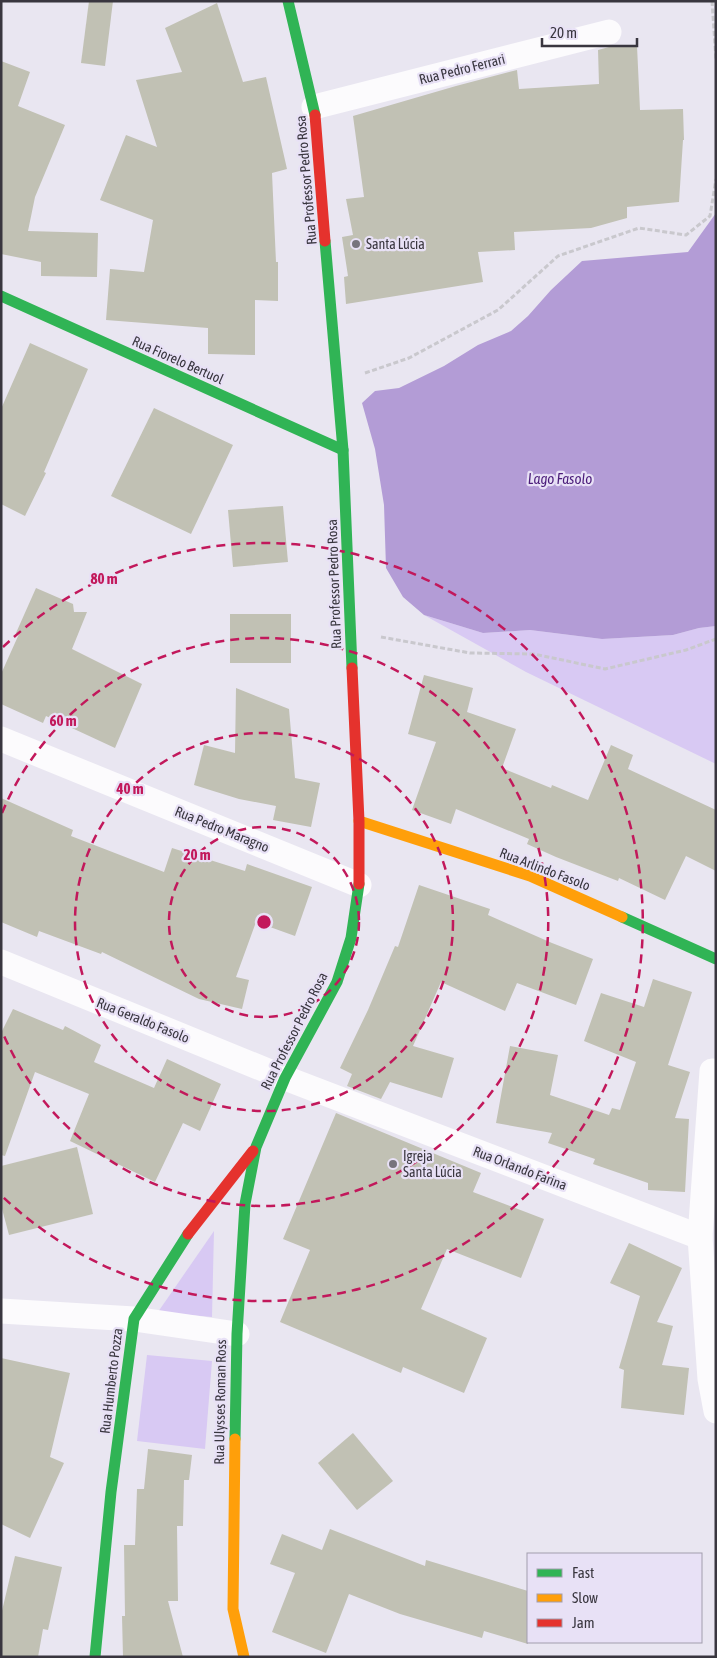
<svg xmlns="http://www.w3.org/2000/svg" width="717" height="1658" font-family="'Asap Condensed',sans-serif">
	<rect width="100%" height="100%" fill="#e9e6f1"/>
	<!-- green -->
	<g fill="#d8c9f3">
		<polygon points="424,615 483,633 530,630 602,639 673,635 699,628 716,626 716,764 526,672"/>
		<polygon points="214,1231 212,1317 158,1312"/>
		<polygon points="147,1355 212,1361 205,1449 137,1441"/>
	</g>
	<!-- water -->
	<polygon fill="#b39cd6" points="716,213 716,626 699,628 673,635 602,639 530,630 483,633 424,615 403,597 386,568 384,505 375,449 362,403 375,391 399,388 444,366 478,345 511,331 528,316 551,290 582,261 688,252"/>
	<!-- building -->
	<g fill="#c1c1b4">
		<polygon points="89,1 113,1 105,66 81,63"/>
		<polygon points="217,3 243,82 266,77 287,169 272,173 276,262 278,262 278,301 255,300 255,355 208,354 208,328 106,320 110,269 144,272 153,220 100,200 126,135 157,147 136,80 182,72 165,28"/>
		<polygon points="637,46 640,110 683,109 684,140 683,140 679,202 627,207 627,218 591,228 514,232 515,250 478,252 483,282 346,304 344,277 348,276 342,237 353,235 346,199 364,197 353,116 456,86 517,70 519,89 599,84 598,50 609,47"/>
		<polygon points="1,61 30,72 18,106 65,125 35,197 28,231 98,233 97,277 41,276 41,262 1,254"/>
		<polygon points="30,343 88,369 44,472 46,473 25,516 1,504 1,409"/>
		<polygon points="154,408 233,445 191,534 111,496"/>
		<polygon points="283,506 288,562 233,567 228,510"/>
		<polygon points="36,588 73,604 74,612 87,612 72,649 142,684 115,748 46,716 43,723 1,704 1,674 19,634 16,633"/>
		<rect x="230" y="614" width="61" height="49"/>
		<polygon points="424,675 473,688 467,712 516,729 502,768 551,788 552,785 588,800 611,745 633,755 628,769 716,810 716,871 686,856 665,900 619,878 618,881 556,857 527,844 529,839 456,809 451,824 412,810 436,742 408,734"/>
		<polygon points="236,688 289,709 295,778 320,783 311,827 273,820 276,806 239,799 194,785 204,745 235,753"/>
		<polygon points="1,798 73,830 71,836 164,872 172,848 245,871 247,864 312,887 295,936 256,922 236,977 249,980 242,1009 199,999 102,952 101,954 39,931 37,937 1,922"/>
		<polygon points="419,885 490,909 488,915 552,943 593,959 576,1005 517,983 505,1011 441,982 413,1046 454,1058 442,1098 390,1082 381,1099 347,1086 352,1074 340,1068 368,1010 395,946 398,947"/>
		<polygon points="653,979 692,992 668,1065 690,1072 675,1118 689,1119 685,1192 648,1190 648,1183 593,1164 595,1159 548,1143 552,1133 496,1123 510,1046 558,1055 550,1095 609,1115 612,1108 620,1110 636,1062 584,1041 601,993 644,1007"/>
		<polygon points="13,1009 63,1030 65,1026 101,1045 94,1062 154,1088 167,1059 221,1084 200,1131 183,1123 155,1182 70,1141 89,1094 35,1072 5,1156 1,1155 1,1033"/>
		<polygon points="336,1113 481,1173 473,1192 544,1219 521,1278 447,1249 421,1309 487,1338 464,1393 403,1367 401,1373 280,1322 310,1250 283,1239"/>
		<polygon points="77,1147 93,1214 9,1235 1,1205 1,1166"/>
		<polygon points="629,1243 682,1268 657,1322 673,1326 662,1365 689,1368 684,1415 621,1408 624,1370 619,1368 640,1296 610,1283"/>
		<polygon points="1,1358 70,1373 50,1457 64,1463 30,1538 1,1524"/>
		<polygon points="353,1433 393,1481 357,1510 318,1463"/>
		<polygon points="148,1449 192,1455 189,1480 184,1480 183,1526 177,1526 178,1601 168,1601 183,1657 123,1657 122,1616 125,1616 124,1545 135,1545 137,1489 144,1489"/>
		<polygon points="330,1529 425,1566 426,1560 528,1591 528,1644 484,1631 482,1638 400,1614 349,1594 326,1653 272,1632 295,1573 270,1564 282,1534 322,1550"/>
		<polygon points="15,1556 62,1567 48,1630 43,1629 38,1657 1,1657 1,1615"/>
	</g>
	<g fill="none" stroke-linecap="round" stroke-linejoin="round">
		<!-- path -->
		<g stroke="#c9c8cd" stroke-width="3" stroke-dasharray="5 2.5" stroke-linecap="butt">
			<polyline points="712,1 716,60"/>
			<polyline points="365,373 409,358 498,310 558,256 639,228 686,235 710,216 716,179"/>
			<polyline points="381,637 470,653 534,654 605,669 686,650 716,639"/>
		</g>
		<!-- street -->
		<g stroke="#fcfbfd" stroke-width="25">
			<polyline points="314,107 609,32"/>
			<polyline points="1,739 359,885"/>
			<polyline points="1,962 285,1078 700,1237"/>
			<polyline points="712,1071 700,1237 710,1379 716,1411"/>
			<polyline points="1,1311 134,1319 237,1334"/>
		</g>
		<!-- fast -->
		<g stroke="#30b455" stroke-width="11">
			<polyline points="288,1 315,115"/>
			<polyline points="325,241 343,450 352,668"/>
			<polyline points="1,296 343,450"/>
			<polyline points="622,917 716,959"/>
			<polyline points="235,1439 237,1334 245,1204 256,1147 285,1078 337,982 351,938 359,884"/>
			<polyline points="95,1657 111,1492 134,1319 188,1234"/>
		</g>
		<!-- slow -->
		<g stroke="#ff9f0a" stroke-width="11">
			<polyline points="359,821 530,876 622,917"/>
			<polyline points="235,1439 233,1609 244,1657"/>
		</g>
		<!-- jam -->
		<g stroke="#e5322d" stroke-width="11">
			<polyline points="315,115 325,241"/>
			<polyline points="352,668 359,821 359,884"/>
			<polyline points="188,1234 253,1151"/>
		</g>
	</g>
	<!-- distance rings -->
	<g fill="none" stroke="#c2185b" stroke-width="2.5" stroke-dasharray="9 6">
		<circle cx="264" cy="922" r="95"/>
		<circle cx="264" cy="922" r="189"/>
		<path d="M2 813A284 284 0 1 1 2 1031"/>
		<path d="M3 647A379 379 0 1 1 3 1197"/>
	</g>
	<!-- markers -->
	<g fill="#77747d" stroke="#e8e1f6" stroke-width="2">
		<circle cx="356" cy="244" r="5"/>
		<circle cx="393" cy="1164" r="5"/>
	</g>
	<g text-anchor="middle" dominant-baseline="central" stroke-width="4.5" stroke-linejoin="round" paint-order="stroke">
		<!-- street labels -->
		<g font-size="14" fill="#39363f" stroke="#e8e1f6">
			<text transform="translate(462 69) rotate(-14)">Rua Pedro Ferrari</text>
			<text transform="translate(306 180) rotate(-95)">Rua Professor Pedro Rosa</text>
			<text transform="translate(178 360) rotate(24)">Rua Fiorelo Bertuol</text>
			<text transform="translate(334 584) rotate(-92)">Rua Professor Pedro Rosa</text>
			<text transform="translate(222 829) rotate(22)">Rua Pedro Maragno</text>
			<text transform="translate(545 869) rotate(21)">Rua Arlindo Fasolo</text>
			<text transform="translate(143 1020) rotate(22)">Rua Geraldo Fasolo</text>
			<text transform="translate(294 1031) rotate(-63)">Rua Professor Pedro Rosa</text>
			<text transform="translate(520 1168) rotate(21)">Rua Orlando Farina</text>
			<text transform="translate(111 1381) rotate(-83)">Rua Humberto Pozza</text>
			<text transform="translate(220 1402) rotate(-89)">Rua Ulysses Roman Ross</text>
		</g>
		<!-- poi labels -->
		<g font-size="14" fill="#39363f" stroke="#e8e1f6" text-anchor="start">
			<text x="366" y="244">Santa Lúcia</text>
			<text x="403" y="1156">Igreja<tspan x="403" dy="16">Santa Lúcia</tspan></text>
		</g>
		<!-- water labels -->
		<g font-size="15" font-style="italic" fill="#4b1d7a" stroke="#e8e1f6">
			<text x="560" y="478">Lago Fasolo</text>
		</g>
	</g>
	<circle cx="264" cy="922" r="8" fill="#c2185b" stroke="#e8e1f6" stroke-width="2.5"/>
	<g font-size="15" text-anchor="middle" font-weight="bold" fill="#c2185b" stroke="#e8e1f6" stroke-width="4.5" stroke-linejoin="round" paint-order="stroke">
		<text x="104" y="584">80 m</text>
		<text x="63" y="726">60 m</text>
		<text x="130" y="794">40 m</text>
		<text x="197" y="860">20 m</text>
	</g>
	<!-- border -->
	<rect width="717" height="1658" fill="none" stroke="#39363f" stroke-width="5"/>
	<!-- legend -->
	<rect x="527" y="1553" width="175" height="90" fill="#e8e1f6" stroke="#a29dad"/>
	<rect x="537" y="1569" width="25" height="8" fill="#30b455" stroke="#a29dad"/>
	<text x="572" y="1578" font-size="15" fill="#39363f">Fast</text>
	<rect x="537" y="1594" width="25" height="8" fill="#ff9f0a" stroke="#a29dad"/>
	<text x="572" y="1603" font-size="15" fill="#39363f">Slow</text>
	<rect x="537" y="1619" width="25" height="8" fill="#e5322d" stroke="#a29dad"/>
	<text x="572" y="1628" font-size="15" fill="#39363f">Jam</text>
	<!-- scale -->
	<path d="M542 38v8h95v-8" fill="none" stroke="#39363f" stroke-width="2.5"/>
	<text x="550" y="38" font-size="15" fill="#39363f" stroke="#e8e1f6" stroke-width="4" paint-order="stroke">20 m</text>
</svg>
